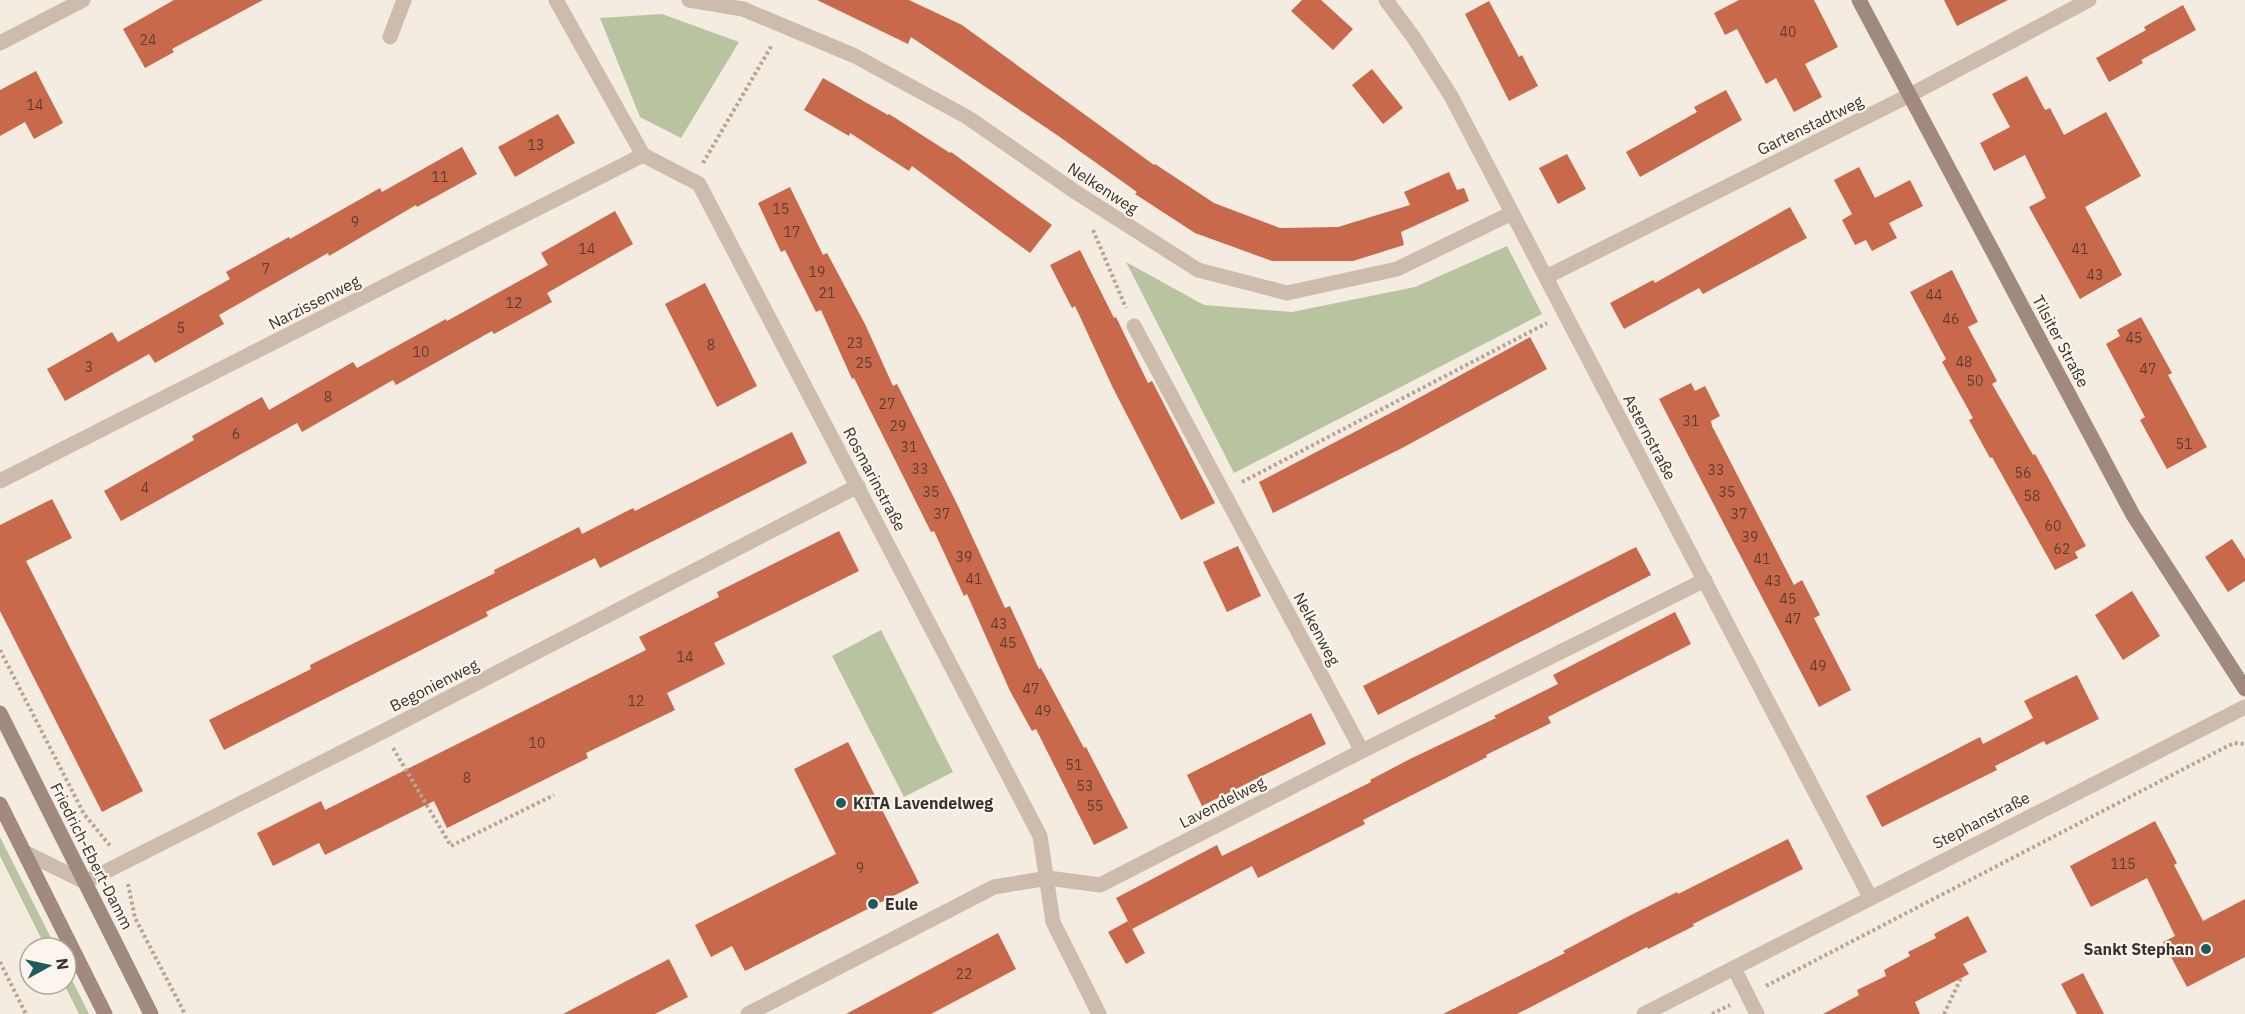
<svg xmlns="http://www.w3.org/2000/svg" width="2245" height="1014" font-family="'IBM Plex Sans',sans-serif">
	<rect width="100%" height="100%" fill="#f4ebe1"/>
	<!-- green -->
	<g fill="#b8c4a0">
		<polygon points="662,14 739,42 681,138 640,117 600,18"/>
		<polygon points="1507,246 1542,314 1234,473 1126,262 1204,305 1292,312 1415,287"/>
		<polygon points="881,630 953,772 904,797 832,656"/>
		<polygon points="0,837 56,948 46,948 0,856"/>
		<polygon points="66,968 89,1014 79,1014 64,984 66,984"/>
	</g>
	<!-- building -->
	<g fill="#c8694b">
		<polygon points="174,0 263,0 172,49 174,52 145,68 123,29"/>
		<polygon points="817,0 909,0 962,25 1154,165 1155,164 1214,203 1280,228 1338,227 1410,205 1404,192 1449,172 1457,190 1464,188 1469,201 1401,232 1404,245 1353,261 1272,261 1195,233 1135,194 1137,192 1057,135 911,37 908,44"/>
		<polygon points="1302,0 1321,0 1353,29 1333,50 1291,11"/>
		<polygon points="1739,0 1814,0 1838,47 1805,64 1822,97 1794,112 1776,78 1766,84 1737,29 1725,35 1714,13"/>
		<polygon points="1944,0 2008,0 1957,26"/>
		<polygon points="1489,1 1519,57 1522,55 1538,86 1509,101 1465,14"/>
		<polygon points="2183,5 2196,30 2141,60 2143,63 2109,82 2096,58 2146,30 2144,27"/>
		<polygon points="1372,69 1403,108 1383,124 1352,85"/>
		<polygon points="36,71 63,123 34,139 25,122 0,136 0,90"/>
		<polygon points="2027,76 2045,110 2050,108 2064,135 2106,112 2141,176 2085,207 2122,275 2080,299 2029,207 2046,198 2025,155 1994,171 1980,143 2010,127 1992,94"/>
		<polygon points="823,78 888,115 889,114 950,153 951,152 1052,225 1030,253 912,166 909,171 850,133 849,136 804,110"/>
		<polygon points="1726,90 1742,120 1640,177 1626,152 1697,112 1694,107"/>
		<polygon points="558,114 575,143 515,177 498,147"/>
		<polygon points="462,147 477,174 417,207 416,205 329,256 328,253 219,315 224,324 155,363 149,354 65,401 47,369 112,332 118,342 230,279 226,272 289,237 290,239 380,188 382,192"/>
		<polygon points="1567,154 1586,189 1558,204 1539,168"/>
		<polygon points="1859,167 1875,198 1910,180 1923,206 1889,223 1897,238 1872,251 1866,240 1855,245 1842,220 1852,214 1834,180"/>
		<polygon points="790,187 823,255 827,253 865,324 893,386 897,384 959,508 1005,608 1010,606 1039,669 1041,668 1084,748 1086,747 1128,828 1094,845 1036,729 1032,731 1010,691 967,594 964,596 934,531 931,532 854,378 852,379 821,310 816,312 785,250 781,252 758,203"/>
		<polygon points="1790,207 1807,238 1703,294 1699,288 1624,329 1610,303 1653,280 1655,283"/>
		<polygon points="615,211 633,244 547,293 552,302 494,334 492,331 396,385 393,380 302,432 297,423 121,521 104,491 194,440 192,436 262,397 269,410 353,362 357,368 446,319 447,321 548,265 541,253"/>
		<polygon points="1080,250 1114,318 1116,317 1148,383 1152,381 1215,503 1181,520 1112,386 1075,306 1072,308 1050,265"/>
		<polygon points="1952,270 1978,322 1968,327 1997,381 1992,384 2033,455 2035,454 2086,546 2075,552 2078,558 2055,570 1992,457 1990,458 1969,420 1973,418 1942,362 1946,359 1910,292"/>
		<polygon points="705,283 757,386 717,407 665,304"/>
		<polygon points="2141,317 2172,373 2168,375 2207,447 2167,469 2140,420 2145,417 2106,344 2120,336 2117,330"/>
		<polygon points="1530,337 1547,369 1404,447 1273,513 1259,482 1404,406"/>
		<polygon points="1691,383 1695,391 1705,386 1720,416 1711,421 1712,426 1794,585 1802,580 1820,615 1814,618 1851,690 1819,707 1659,399"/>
		<polygon points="792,432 807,463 600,568 595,558 486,612 488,616 224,750 209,720 311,669 310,665 495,573 494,570 579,527 582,534 633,508 635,511"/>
		<polygon points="52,499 72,538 26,561 143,791 102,812 0,611 0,525"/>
		<polygon points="839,531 859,571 714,643 725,664 667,693 675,710 586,753 588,758 447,828 434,801 325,855 319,843 273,866 257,833 321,801 325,810 646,650 639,637 719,597 717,592"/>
		<polygon points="2232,539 2245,559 2245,581 2228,592 2205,557"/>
		<polygon points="1238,546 1261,596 1227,612 1203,562"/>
		<polygon points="1636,547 1651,575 1378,715 1363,686"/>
		<polygon points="2132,591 2160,636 2123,660 2095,615"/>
		<polygon points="1675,612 1691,644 1548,717 1551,723 1486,755 1487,757 1363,820 1365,824 1258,878 1252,866 1132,929 1116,898 1217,845 1222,856 1371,782 1370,780 1410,759 1496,718 1494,716 1558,684 1553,675"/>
		<polygon points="2077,675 2099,719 2046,745 2044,741 2021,753 1995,766 1997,770 1882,827 1866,796 1980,737 1983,744 2033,718 2024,701"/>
		<polygon points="1311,713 1326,744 1202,806 1187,775"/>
		<polygon points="848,742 919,883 745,971 732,946 711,957 695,925 836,854 794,769"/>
		<polygon points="2155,821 2177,863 2174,865 2203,921 2245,899 2245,957 2187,987 2163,942 2175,936 2147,878 2091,907 2070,866"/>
		<polygon points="1788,839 1803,869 1693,924 1694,926 1648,949 1647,947 1517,1014 1443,1014 1565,953 1563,951 1631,915 1677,892 1678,894"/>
		<polygon points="1968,916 1987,952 1963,964 1969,974 1915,1002 1920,1014 1823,1014 1859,995 1857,990 1886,976 1884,970 1910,956 1908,952 1936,938 1934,934"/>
		<polygon points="1128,921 1145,953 1126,964 1108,932"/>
		<polygon points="998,933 1016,969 931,1014 846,1014"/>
		<polygon points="669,959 688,997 655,1014 563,1014"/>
		<polygon points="2083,973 2104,1014 2077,1014 2061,984"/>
	</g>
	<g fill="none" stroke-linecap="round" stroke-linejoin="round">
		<!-- path -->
		<g stroke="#b9a596" stroke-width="4" stroke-dasharray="3 3" stroke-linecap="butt">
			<polyline points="703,163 772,45"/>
			<polyline points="1093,230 1126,308"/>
			<polyline points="1242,482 1547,323"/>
			<polyline points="0,650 84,814 111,847"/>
			<polyline points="393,748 451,846 554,795"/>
			<polyline points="128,884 135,918 185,1014"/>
			<polyline points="0,962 26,1014"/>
			<polyline points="1766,986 2224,748 2234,743 2245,744"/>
			<polyline points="1712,1014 1730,1005"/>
			<polyline points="1944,1014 1961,978"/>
		</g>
		<!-- lane -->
		<polyline stroke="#cdbbac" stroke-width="15" points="390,37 404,0"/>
		<!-- street -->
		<g stroke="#cdbbac" stroke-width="15">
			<polyline points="556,0 643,155 699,184 1040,836 1053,922 1099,1014"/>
			<polyline points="689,0 743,9 855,56 967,117 1077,193 1198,270 1287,293 1397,269 1512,213"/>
			<polyline points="1386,0 1414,38 1451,96 1870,897"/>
			<polyline points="0,43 83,0"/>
			<polyline points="1546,277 1910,95 2089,0"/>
			<polyline points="1134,326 1362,751"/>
			<polyline points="0,481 643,155"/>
			<polyline points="24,852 85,882 384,731 858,486"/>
			<polyline points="1734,968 1757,1014"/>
			<polyline points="748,1014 994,887 1048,878 1100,885 1362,751 1705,580"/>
			<polyline points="1644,1014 2245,707"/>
		</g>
		<!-- secondary -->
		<g stroke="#a18a7d" stroke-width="15">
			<polyline points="1859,0 2133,515 2245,689"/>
			<polyline points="0,713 151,1014"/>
			<polyline points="0,804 105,1014"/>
		</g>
	</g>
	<!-- markers -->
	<g fill="#1f5a5e" stroke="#fbf5ee" stroke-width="2">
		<circle cx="841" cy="803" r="6"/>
		<circle cx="873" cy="904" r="6"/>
		<circle cx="2206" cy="949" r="6"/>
	</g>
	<g text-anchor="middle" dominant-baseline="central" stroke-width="4.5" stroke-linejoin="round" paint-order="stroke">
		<!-- number labels -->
		<g font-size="14" fill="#5e3e33">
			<text x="1788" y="32">40</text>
			<text x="148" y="40">24</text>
			<text x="35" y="105">14</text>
			<text x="536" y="145">13</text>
			<text x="440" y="177">11</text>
			<text x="781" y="209">15</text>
			<text x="355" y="222">9</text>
			<text x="792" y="232">17</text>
			<text x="587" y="249">14</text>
			<text x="2080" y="249">41</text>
			<text x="266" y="269">7</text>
			<text x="817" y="272">19</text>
			<text x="2095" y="275">43</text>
			<text x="827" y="293">21</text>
			<text x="1934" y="295">44</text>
			<text x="514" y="303">12</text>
			<text x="1951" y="319">46</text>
			<text x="181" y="328">5</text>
			<text x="2134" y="338">45</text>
			<text x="855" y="343">23</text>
			<text x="711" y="345">8</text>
			<text x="421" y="352">10</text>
			<text x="1964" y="362">48</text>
			<text x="864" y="363">25</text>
			<text x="89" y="367">3</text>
			<text x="2148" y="369">47</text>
			<text x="1975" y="381">50</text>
			<text x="328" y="397">8</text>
			<text x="887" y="404">27</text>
			<text x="1691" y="421">31</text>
			<text x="898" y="426">29</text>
			<text x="236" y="434">6</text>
			<text x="2184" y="444">51</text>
			<text x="909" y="447">31</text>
			<text x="920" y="469">33</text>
			<text x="1716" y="470">33</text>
			<text x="2023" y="473">56</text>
			<text x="145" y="488">4</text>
			<text x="931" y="492">35</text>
			<text x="1727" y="492">35</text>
			<text x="2032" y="496">58</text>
			<text x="942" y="514">37</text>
			<text x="1739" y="514">37</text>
			<text x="2053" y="526">60</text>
			<text x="1750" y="537">39</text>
			<text x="2062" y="549">62</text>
			<text x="964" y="557">39</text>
			<text x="1762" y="559">41</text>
			<text x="974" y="579">41</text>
			<text x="1773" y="581">43</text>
			<text x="1788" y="599">45</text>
			<text x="1793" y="619">47</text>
			<text x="999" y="624">43</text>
			<text x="1008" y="643">45</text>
			<text x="685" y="657">14</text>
			<text x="1818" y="666">49</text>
			<text x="1031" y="689">47</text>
			<text x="636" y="701">12</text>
			<text x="1043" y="711">49</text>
			<text x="537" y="743">10</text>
			<text x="1074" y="765">51</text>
			<text x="467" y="778">8</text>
			<text x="1085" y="786">53</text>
			<text x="1095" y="806">55</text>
			<text x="2123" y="864">115</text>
			<text x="860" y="868">9</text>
			<text x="964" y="974">22</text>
		</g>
		<!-- street labels -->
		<g font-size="16" fill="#3b302b" stroke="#fbf5ee">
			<text transform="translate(1810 125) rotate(-26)">Gartenstadtweg</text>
			<text transform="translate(1103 188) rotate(33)">Nelkenweg</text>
			<text transform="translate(314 302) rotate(-27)">Narzissenweg</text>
			<text transform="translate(2061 341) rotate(62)">Tilsiter Straße</text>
			<text transform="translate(1650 437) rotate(62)">Asternstraße</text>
			<text transform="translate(875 479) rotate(62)">Rosmarinstraße</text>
			<text transform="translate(1317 629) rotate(62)">Nelkenweg</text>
			<text transform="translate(434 685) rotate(-27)">Begonienweg</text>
			<text transform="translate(1222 802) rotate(-27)">Lavendelweg</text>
			<text transform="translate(1981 820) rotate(-27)">Stephanstraße</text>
			<text transform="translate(92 856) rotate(63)">Friedrich-Ebert-Damm</text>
		</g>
		<!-- poi labels -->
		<g font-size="16" font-weight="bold" fill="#3b302b" stroke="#fbf5ee" text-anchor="start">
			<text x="853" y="803">KITA Lavendelweg</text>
			<text x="885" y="904">Eule</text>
			<text x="2194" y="949" text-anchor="end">Sankt Stephan</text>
		</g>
	</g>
	<!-- north arrow -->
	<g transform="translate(48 966) rotate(82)"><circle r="28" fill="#fbf5ee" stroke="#aea6a0" stroke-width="1.5"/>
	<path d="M0-4.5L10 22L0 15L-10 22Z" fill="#1f5a5e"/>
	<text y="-9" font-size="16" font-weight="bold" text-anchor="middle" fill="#3b302b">N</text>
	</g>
</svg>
